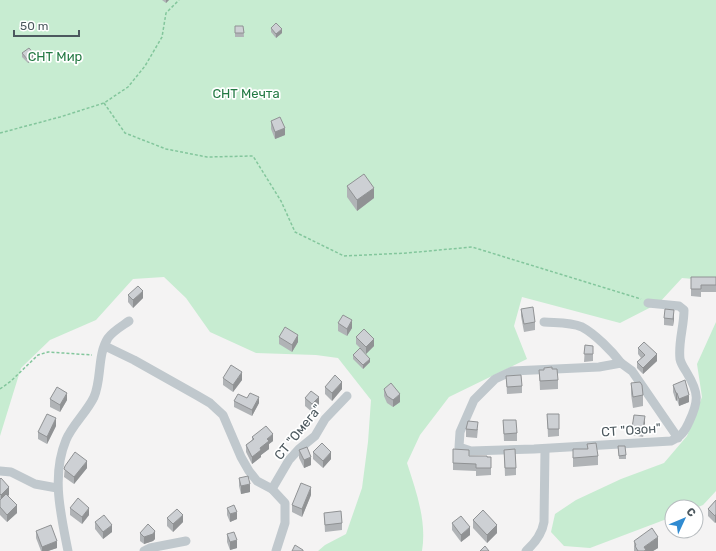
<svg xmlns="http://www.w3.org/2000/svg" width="716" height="551" font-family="Rubik,sans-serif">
	<rect width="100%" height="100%" fill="#f4f3f3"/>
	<!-- green -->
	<g fill="#c7ecd1">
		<path d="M0 0H716V281L682 278 659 303 620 323 522 297 514 326 527 359 449 397 420 435 407 463C416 491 427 521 422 551H318L325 545 346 534 362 488 368 442 371 400 338 358 316 355 256 353 210 332 186 298 164 277 133 279 96 320 50 340 21 368 0 436Z"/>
		<polygon points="716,322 716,491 703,505 696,508 672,507 672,517 590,548 564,546 551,532 555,514 576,500 621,479 664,463 687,436 702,397 697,364"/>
	</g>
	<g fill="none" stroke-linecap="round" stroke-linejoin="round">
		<!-- path -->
		<g stroke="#83c69c" stroke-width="1.5" stroke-dasharray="3 2" stroke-linecap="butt">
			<polyline points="104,103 125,133 166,149 207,157 253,156 281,201 295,232 344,256 407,253 472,247 641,299"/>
			<polyline points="0,133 60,117 104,103 128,87 145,66 162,37 166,13 179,0"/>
			<polyline points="0,389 11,381 38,355 48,352 92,355"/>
		</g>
		<!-- minor -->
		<g stroke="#c0c8cd" stroke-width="9">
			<path d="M648 303 679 306 684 310C684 327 678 342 680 359 681 364 684 368 687 373 699 393 699 401 689 422 685 431 681 437 671 441L534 449 471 451 459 447 460 432 474 400 495 379 512 371 599 367 621 363 632 371 678 438"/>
			<path d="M544 322C557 323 570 322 582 327 595 334 612 351 621 363"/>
			<polyline points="105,346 134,360 198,396 210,403 223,415 241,457 249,471 257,481 272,489 285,503 285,523 276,551"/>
			<polyline points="0,471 11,472 35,484 57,488"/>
			<polyline points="272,489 289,460 299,449 315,436 325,419 347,396"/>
			<path d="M68 551C61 515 51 476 66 440 72 425 87 412 94 397 102 379 97 355 108 338 113 331 122 326 129 321"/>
			<polyline points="144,551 150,548 186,541"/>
			<path d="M526 551C535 543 542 534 544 522L545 449"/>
		</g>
	</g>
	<!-- wall -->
	<g fill="#b0b3b6">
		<polygon points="162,0 169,0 166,3"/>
		<polygon points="235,26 243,26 244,37 235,37"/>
		<polygon points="271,28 282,33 276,38 271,32"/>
		<polygon points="22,53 34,58 28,63 22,57"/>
		<polygon points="271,121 285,135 275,139 271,129"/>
		<polygon points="347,186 374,198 357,211 347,197"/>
		<polygon points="716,277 716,292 701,292 701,297 691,296 691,289"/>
		<polygon points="128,295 143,298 133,308 128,302"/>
		<polygon points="521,309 535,322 535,330 524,332 521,316"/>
		<polygon points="664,318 674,318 673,326 664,325"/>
		<polygon points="338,323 352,328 347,336 338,331"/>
		<polygon points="279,337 298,342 292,352 279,344"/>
		<polygon points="356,337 374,346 366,354 356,344"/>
		<polygon points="585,345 593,346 593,361 584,362"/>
		<polygon points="638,348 657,361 643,374 637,368 637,362 641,358 638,354"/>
		<polygon points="353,355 370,362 363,369 353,359"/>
		<polygon points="539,370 558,380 558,389 540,390"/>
		<polygon points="506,376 522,386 522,393 507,394"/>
		<polygon points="223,378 242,380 233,392 223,385"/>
		<polygon points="631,383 643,395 643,406 633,408 631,394"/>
		<polygon points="673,385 689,402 679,406 677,400 676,401 673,392"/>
		<polygon points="325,387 342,389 332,401 325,394"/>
		<polygon points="384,389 400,402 393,407 387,403 384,396"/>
		<polygon points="305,398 319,404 312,412 305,406"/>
		<polygon points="50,399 67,400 60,412 50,407"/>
		<polygon points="234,401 259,403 252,416 234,407"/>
		<polygon points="547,414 559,414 559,436 548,437"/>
		<polygon points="503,420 517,433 517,441 504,441"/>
		<polygon points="645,424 643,437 632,435 632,428"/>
		<polygon points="56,426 47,444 38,439 38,432"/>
		<polygon points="466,429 478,429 477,438 466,437"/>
		<polygon points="252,437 273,441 269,444 269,449 261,455 261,457 252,464 246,452 246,445 252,440"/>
		<polygon points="587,444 598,456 598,465 573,467 573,449 587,449"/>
		<polygon points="618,446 626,455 626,459 619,459"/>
		<polygon points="299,450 311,465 304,468 299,458"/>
		<polygon points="504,450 516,468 516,475 505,476"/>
		<polygon points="313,452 331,459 323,468 313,459"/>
		<polygon points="469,456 491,457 491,475 476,476 476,471 453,470 453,463"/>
		<polygon points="65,466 87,468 74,484 64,477"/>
		<polygon points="239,478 250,492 241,494 239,486"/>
		<polygon points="0,479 9,495 8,496 17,513 7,522 0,515"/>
		<polygon points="311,495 302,517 292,512 292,505"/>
		<polygon points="716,500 716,522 715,523 708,516 708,509"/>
		<polygon points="70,508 89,515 82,524 70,515"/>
		<polygon points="227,508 237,519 230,522 227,515"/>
		<polygon points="324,513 342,523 342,530 325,532"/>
		<polygon points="167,518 183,522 173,532 167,526"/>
		<polygon points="473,520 497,533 487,543 473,528"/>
		<polygon points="95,522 112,532 103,539 95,529"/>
		<polygon points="452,523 470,535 461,542 452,530"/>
		<polygon points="36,531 57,548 48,551 41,551 36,538"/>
		<polygon points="140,533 155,539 153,541 144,544 140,541"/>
		<polygon points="227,534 237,548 230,550 227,542"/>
		<polygon points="634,541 658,548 653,551 634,551"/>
	</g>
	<!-- shaded-wall -->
	<g fill="#909294">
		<polygon points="166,0 169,0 166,3"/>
		<polygon points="282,29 282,33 276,38 276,34"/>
		<polygon points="34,54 34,58 28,63 28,60"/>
		<polygon points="285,128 285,135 275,139 275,132"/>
		<polygon points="374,188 374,198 357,211 357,200"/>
		<polygon points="143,291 143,298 133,308 133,300"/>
		<polygon points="674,310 674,318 673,326 673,319"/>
		<polygon points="352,320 352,328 347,336 347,329"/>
		<polygon points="298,335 298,342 292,352 292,345"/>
		<polygon points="374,339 374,346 366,354 366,347"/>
		<polygon points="657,354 657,361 643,374 643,368"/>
		<polygon points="370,359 370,362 363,369 363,365"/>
		<polygon points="242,372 242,380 233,392 233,385"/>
		<polygon points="342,382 342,389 332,401 332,393"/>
		<polygon points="67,393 67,400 60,412 60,405"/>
		<polygon points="676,393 677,393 677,400 676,401"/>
		<polygon points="400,394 400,402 393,407 393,400"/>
		<polygon points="689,395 689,402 679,406 679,399"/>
		<polygon points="259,397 259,403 252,416 252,410"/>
		<polygon points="319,397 319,404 312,412 312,404"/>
		<polygon points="645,416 645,424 643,437 643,429"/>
		<polygon points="56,418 56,426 47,444 47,437"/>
		<polygon points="273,434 273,441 269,444 269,449 261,455 261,457 252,464 252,457 260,448 267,439"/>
		<polygon points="331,452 331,459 323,468 323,461"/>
		<polygon points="311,457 311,465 304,468 304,460"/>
		<polygon points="87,461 87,468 74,484 74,477"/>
		<polygon points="250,484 250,492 241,494 241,486"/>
		<polygon points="9,487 9,495 1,502 1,495"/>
		<polygon points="311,487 311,495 302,517 302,509"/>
		<polygon points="17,505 17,513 7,522 7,515"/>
		<polygon points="89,508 89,515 82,524 82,517"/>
		<polygon points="237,512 237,519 230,522 230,514"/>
		<polygon points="716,514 716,522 715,523 715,516"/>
		<polygon points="183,515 183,522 173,532 173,524"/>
		<polygon points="700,523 700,530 688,534 688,531 696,531 696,524"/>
		<polygon points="112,525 112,532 103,539 103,532"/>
		<polygon points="497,525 497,533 487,543 487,535"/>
		<polygon points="470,527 470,535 461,542 461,535"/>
		<polygon points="155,531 155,539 153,541 144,544 144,537"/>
		<polygon points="658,537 658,548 653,551 644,551 644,547"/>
		<polygon points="237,540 237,548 230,550 230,542"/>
		<polygon points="57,541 57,548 48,551 42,551 42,547"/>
	</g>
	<!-- building -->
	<g fill="#cdd0d4" stroke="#909294">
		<polygon points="276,23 282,29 276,34 271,28"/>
		<polygon points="235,26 243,26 244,33 235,33"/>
		<polygon points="29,48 34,54 28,60 22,53"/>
		<polygon points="280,117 285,128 275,132 271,121"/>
		<polygon points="364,174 374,188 357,200 347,186"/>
		<polygon points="691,277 716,277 716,285 701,285 701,289 691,289"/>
		<polygon points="138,286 143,291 133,300 128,295"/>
		<polygon points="533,307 535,322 524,324 521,309"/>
		<polygon points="665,309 674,310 673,319 664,318"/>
		<polygon points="343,315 352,320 347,329 338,323"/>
		<polygon points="285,327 298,335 292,345 279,337"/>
		<polygon points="364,329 374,339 366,347 356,337"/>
		<polygon points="644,342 657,354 643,368 637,362 645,355 638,348"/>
		<polygon points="585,345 593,346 593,354 584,354"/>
		<polygon points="360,348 370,359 363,365 353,355"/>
		<polygon points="231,365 242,372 233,385 223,378"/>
		<polygon points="552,367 552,369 557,369 558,380 540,381 539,370 544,370 544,368"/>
		<polygon points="335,375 342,382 332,393 325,387"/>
		<polygon points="521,375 522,386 507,387 506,376"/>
		<polygon points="685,380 689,395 679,399 677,393 676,393 673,385"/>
		<polygon points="640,382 642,385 643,395 633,397 631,383"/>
		<polygon points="391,383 400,394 393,400 387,396 384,389"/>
		<polygon points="57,387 67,393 60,405 50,399"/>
		<polygon points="311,391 319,397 312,404 305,398"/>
		<polygon points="250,393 259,397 252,410 234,401 238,394 247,398"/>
		<polygon points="47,414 56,418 47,437 38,432"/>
		<polygon points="547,414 559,414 559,429 548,429"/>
		<polygon points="634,415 645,416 643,429 632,428"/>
		<polygon points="503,420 516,420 517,433 504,434"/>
		<polygon points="468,421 478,422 477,430 466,429"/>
		<polygon points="266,426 273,434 267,439 269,441 260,448 261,450 252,457 246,445 254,439 252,437"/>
		<polygon points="322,443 331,452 323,461 313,452"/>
		<polygon points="596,443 598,456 573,458 573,449 588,449 587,444"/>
		<polygon points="618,446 625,446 626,455 619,456"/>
		<polygon points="307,447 311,457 304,460 299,450"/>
		<polygon points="453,449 469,450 469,456 487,456 487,457 491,457 491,468 476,468 476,464 453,463"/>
		<polygon points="515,449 516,468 505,468 504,450"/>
		<polygon points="75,452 87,461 74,477 64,469 65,466"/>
		<polygon points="248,476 250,484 241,486 239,478"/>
		<polygon points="1,478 9,487 1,495 0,494 0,479"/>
		<polygon points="301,483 311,487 302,509 292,505"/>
		<polygon points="6,494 17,505 7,515 0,507 0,500"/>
		<polygon points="78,498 89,508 82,517 70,508"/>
		<polygon points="716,500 716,514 715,516 708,509"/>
		<polygon points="234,505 237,512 230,514 227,508"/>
		<polygon points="177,509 183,515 173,524 167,518"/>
		<polygon points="483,510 497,525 487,535 473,520"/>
		<polygon points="341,511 342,523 325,525 324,513"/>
		<polygon points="696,511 700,523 696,524"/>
		<polygon points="104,515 112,525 103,532 95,522"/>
		<polygon points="461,516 470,527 461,535 452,523"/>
		<polygon points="148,524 155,531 153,534 144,537 140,533"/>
		<polygon points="51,525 57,541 42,547 36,531"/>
		<polygon points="652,528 658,537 644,547 646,550 644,551 638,551 635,546 636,545 634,541"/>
		<polygon points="234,532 237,540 230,542 227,534"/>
		<polygon points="295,545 303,550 303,551 292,551"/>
		<polygon points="485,546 489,551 480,551"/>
	</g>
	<g text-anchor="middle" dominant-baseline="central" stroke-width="3.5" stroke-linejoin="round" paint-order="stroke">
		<!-- park labels -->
		<g font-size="13" fill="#237943" stroke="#fff">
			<text x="55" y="56">СНТ Мир</text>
			<text x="246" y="93">СНТ Мечта</text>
		</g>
		<!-- street labels -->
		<g font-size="13" fill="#4c585e" stroke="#fff">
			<text transform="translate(631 430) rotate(-4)">СТ "Озон"</text>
			<text transform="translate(298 432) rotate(-51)">СТ "Омега"</text>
		</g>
	</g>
	<!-- north arrow -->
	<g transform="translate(684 519) rotate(46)"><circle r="19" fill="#ffffff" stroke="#b7bcbf"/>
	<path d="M0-3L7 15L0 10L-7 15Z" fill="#308bd1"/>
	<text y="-6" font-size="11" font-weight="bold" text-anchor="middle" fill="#4c585e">С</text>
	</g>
	<!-- scale -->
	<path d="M14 30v6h65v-6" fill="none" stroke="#4c585e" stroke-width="2"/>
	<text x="20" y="30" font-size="12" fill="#4c585e" stroke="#ffffff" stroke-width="3" paint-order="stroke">50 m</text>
</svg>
